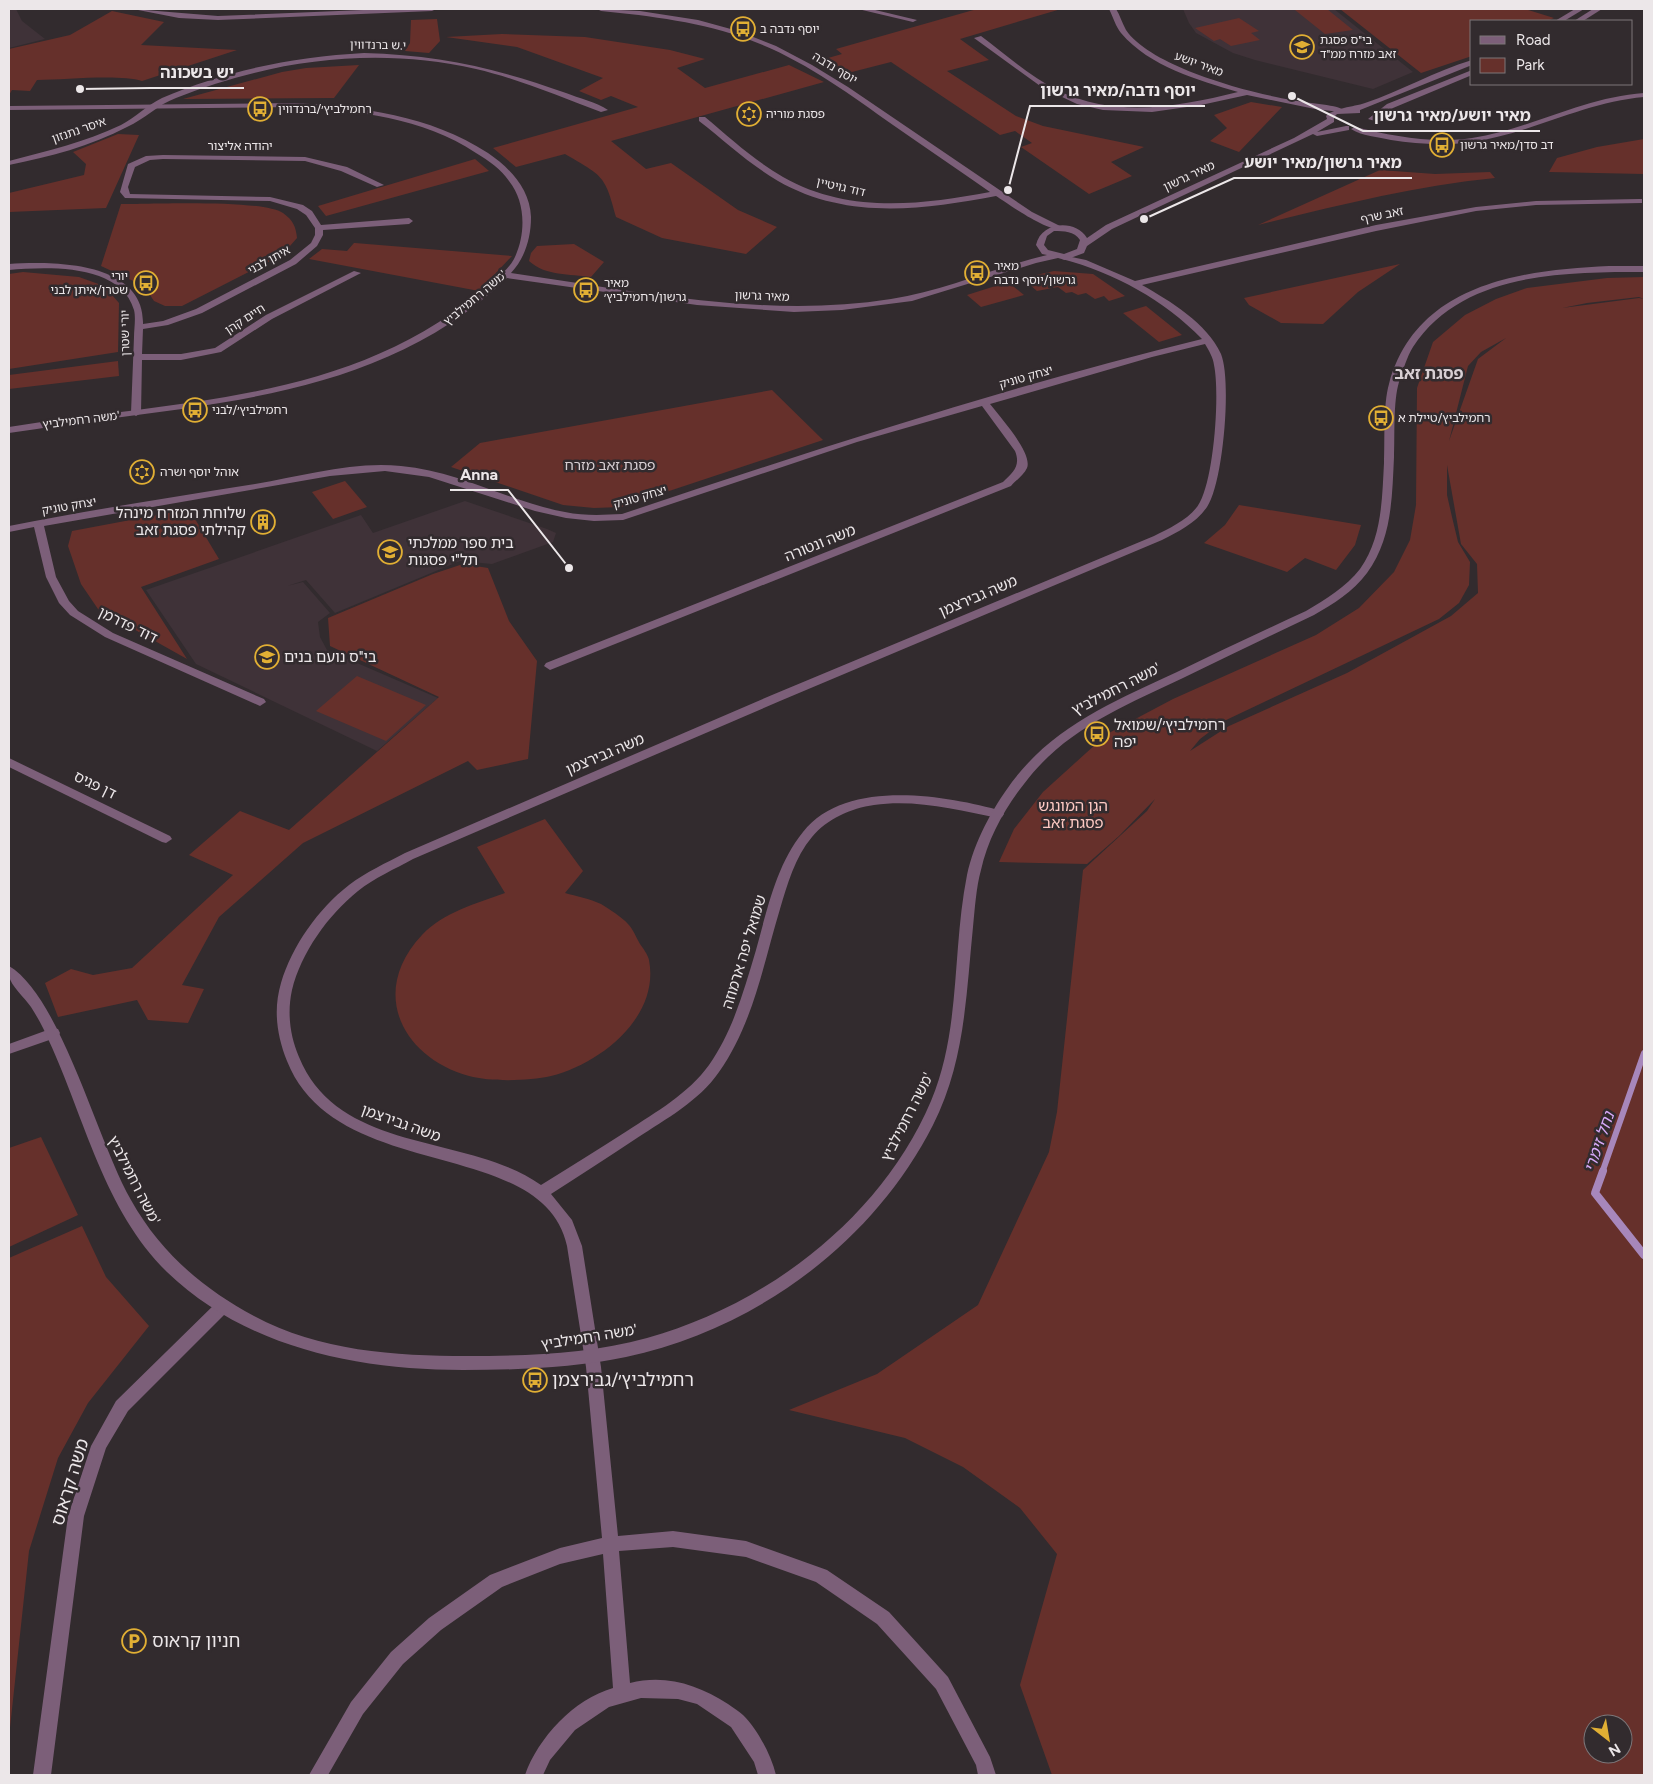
<svg xmlns="http://www.w3.org/2000/svg" width="1653" height="1784" font-family="Figtree,'Noto Sans Hebrew',sans-serif">
	<rect width="100%" height="100%" fill="#322b2e"/>
	<!-- built -->
	<g fill="#3f3238">
		<polygon points="9,9 16,9 22,21 45,39 9,48"/>
		<polygon points="1183,9 1334,9 1413,72 1373,89 1255,60 1233,53 1196,33 1189,23"/>
		<polygon points="465,501 547,529 556,533 553,542 492,564 460,561 335,613 306,580 287,586 303,582 330,613 318,622 320,637 327,650 438,698 377,751 196,664 146,590 361,515 373,533"/>
	</g>
	<!-- green -->
	<g fill="#66302b" fill-rule="evenodd">
		<polygon points="977,9 1061,9 960,39 989,60 947,71 1016,116 1043,126 1144,147 1111,162 1132,176 1089,194 1021,147 1032,143 1015,131 1000,135 891,62 844,74 821,60 842,54 836,49"/>
		<polygon points="1303,9 1327,9 1353,30 1325,34 1295,10"/>
		<polygon points="1340,9 1525,9 1554,18 1547,21 1472,21 1472,56 1421,73"/>
		<path d="M112 11 164 22 141 45 237 50 142 81C119 74 64 80 37 80L30 91 12 90 9 95V49L70 35Z"/>
		<polygon points="1239,18 1259,31 1251,33 1260,40 1231,46 1220,39 1214,41 1195,28"/>
		<polygon points="437,19 440,41 429,53 405,51 410,43 411,20"/>
		<path d="M502 34 585 37 670 50 705 59 677 68 705 88 789 65 824 82 611 141 646 169 671 163 738 210 777 227 746 254 662 238 616 217C605 174 602 176 565 154L516 167 493 148 638 107 611 96 601 100 579 91 603 78 517 47 446 37Z"/>
		<polygon points="359,65 334,98 183,99 282,72 306,68"/>
		<polygon points="1251,102 1282,107 1239,152 1210,141 1227,128 1214,115"/>
		<polygon points="118,134 139,135 106,208 9,212 9,193 84,175 86,164 73,152"/>
		<polygon points="1644,139 1644,174 1549,172 1557,158 1597,147"/>
		<polygon points="475,159 489,171 326,216 318,206"/>
		<path d="M1380 170 1435 174 1490 172 1495 178C1414 186 1336 206 1258 225Z"/>
		<path d="M121 204C152 204 261 199 283 213 293 220 296 227 297 238L282 255 182 306H165L154 301 144 286 101 266Z"/>
		<polygon points="354,243 355,243 512,256 479,291 309,259 322,249 347,251"/>
		<path d="M574 244 604 262 591 277C570 274 545 276 529 261L531 253 537 246Z"/>
		<polygon points="1400,264 1358,292 1323,324 1281,323 1249,305 1244,298"/>
		<polygon points="1054,271 1093,274 1125,296 1109,301 1104,296 1095,299 1086,293 1078,295 1072,292 1066,293 1058,287 1037,291 1022,278"/>
		<polygon points="23,272 79,277 104,286 119,303 118,352 9,369 9,274"/>
		<path d="M1644 277V299L1639 297 1587 303 1562 308 1639 298 1644 299V1775H1052L1020 1685 1057 1554 1020 1508 963 1467 905 1438 789 1410 877 1374 978 1305 1049 1152 1057 1112 1083 870 1147 811 1155 799 1119 836 1087 864 999 862 1014 829 1043 792 1107 734 1173 699 1316 635 1359 608 1394 572 1410 540 1416 505 1417 388 1433 342 1465 315 1496 299 1527 288 1607 278ZM1506 338 1478 359 1449 441 1468 366 1481 352ZM1447 465 1461 544 1477 564 1478 593 1451 616 1347 673 1229 726 1190 751 1200 739 1224 721 1439 619 1459 603 1469 585 1470 562 1458 542 1452 517 1447 495ZM1593 1724H1623V1754H1593Z"/>
		<polygon points="1008,282 1024,295 981,307 967,295"/>
		<polygon points="1146,306 1182,335 1159,342 1123,313"/>
		<polygon points="118,361 119,376 9,389 9,375"/>
		<polygon points="772,390 823,440 621,507 594,508 563,505 451,467 480,443"/>
		<polygon points="345,481 367,507 333,519 312,492"/>
		<polygon points="1239,505 1361,525 1355,545 1336,570 1305,558 1287,572 1204,543 1225,525"/>
		<polygon points="189,509 219,559 141,587 187,659 98,609 81,584 68,546 72,531"/>
		<polygon points="463,564 488,568 509,621 537,661 528,759 477,770 468,761 303,843 219,917 182,985 204,989 188,1023 148,1020 137,1000 58,1017 45,983 71,969 93,975 132,968 233,875 189,855 240,811 289,830 439,697 330,646 328,618 433,574"/>
		<polygon points="357,676 426,705 386,741 316,711"/>
		<path d="M545 819 583 871 565 893C576 896 590 899 601 904 609 909 622 917 628 924 633 929 636 937 640 944 643 948 648 955 649 960 660 1017 600 1064 551 1076 529 1081 491 1082 469 1076 401 1057 369 991 422 935 444 912 475 904 505 893L477 847Z"/>
		<polygon points="41,1137 78,1215 9,1247 9,1148"/>
		<polygon points="82,1226 106,1277 149,1326 88,1403 58,1458 29,1551 9,1737 9,1258"/>
	</g>
	<g fill="none" stroke-linecap="round" stroke-linejoin="round">
		<!-- stream-far1 -->
		<polyline stroke="#a787bb" stroke-width="6" points="1602,1173 1644,1053"/>
		<!-- stream -->
		<polyline stroke="#a787bb" stroke-width="8" points="1603,1171 1595,1193 1644,1255"/>
		<!-- minor -->
		<g fill="#7c5f79" fill-rule="evenodd">
			<polygon points="133,9 218,16 387,9 436,9 432,11 218,20 179,18"/>
			<path d="M597 9 640 11 698 20 738 31 776 46 812 65 848 87 1032 212 1064 228C1053 236 1007 203 996 196 922 210 846 220 778 181 749 164 725 141 699 121V117H705C730 138 755 161 783 177 848 214 920 205 990 192 958 170 925 147 893 125 848 93 802 59 750 40 702 22 651 16 601 11Z"/>
			<polygon points="858,9 871,9 917,20 913,22"/>
			<path d="M1109 9H1116C1120 15 1122 23 1126 30 1151 67 1250 93 1292 100 1304 103 1335 104 1344 110L1340 112 1315 109 1247 95 1201 105 1152 112 1103 110 1077 104 1043 88 974 38 981 36C1006 55 1031 77 1059 91 1116 118 1178 107 1238 92 1198 80 1150 67 1121 33 1116 27 1113 17 1109 9Z"/>
			<path d="M364 53C438 55 496 68 566 93 578 98 597 102 608 110L601 112C560 97 519 79 476 69 374 46 272 60 176 98 157 105 145 119 127 127 91 146 49 157 9 165V161C47 151 85 142 121 125 135 118 147 105 162 98 227 70 294 57 364 53Z"/>
			<path d="M163 155 305 157 347 167 384 185 377 187 341 171 305 161 163 159 150 160 135 167 128 187 130 194 270 197 303 205 312 211 321 225 409 218 413 221 409 224 323 230V235L317 246 296 264 202 313 168 325 143 329 142 354H181L215 348 266 315 354 271 361 273 272 319 221 352 181 360H142L141 413 136 416 131 413C132 388 133 362 134 337 134 329 136 318 134 310 120 263 47 267 9 270V264C52 261 145 261 143 324L163 321 196 309 290 260 311 243 315 235V228L306 215 297 209 270 201 125 198 120 192 128 164 146 156Z"/>
			<path d="M1639 199H1642V203L1536 205 1476 211 1376 231 1142 285C1170 301 1207 323 1221 354 1232 381 1223 484 1207 507 1196 523 1178 532 1162 540L780 701 413 859C395 869 374 878 358 891 328 915 301 953 292 990 287 1013 290 1036 299 1057 339 1155 468 1133 541 1185 570 1167 599 1149 627 1131 656 1112 688 1094 709 1065 733 1031 744 990 756 950 767 911 776 865 803 832 845 778 945 795 1002 811L1004 814 1002 817 998 818C958 810 916 799 874 805 851 808 827 819 812 837 795 857 787 885 780 909 763 965 753 1024 719 1072 699 1101 666 1119 637 1138 609 1157 580 1175 551 1194L572 1220 582 1246 601 1367 618 1536 673 1531 746 1541 827 1570 889 1612 948 1677 990 1757 996 1775H978L976 1765 936 1689 877 1624 816 1582 746 1557 673 1547 619 1551 630 1683C666 1674 698 1685 728 1704 733 1708 739 1711 743 1715 758 1730 771 1755 776 1775H758L754 1762 731 1727 697 1704 678 1699 641 1698 609 1707 575 1730 550 1760 543 1775H525C538 1738 574 1699 613 1688L603 1554 560 1564 502 1587 441 1630 403 1664 363 1714 328 1775H309L351 1702 391 1652 429 1618 490 1575 560 1548 602 1538 586 1367 567 1246C543 1135 336 1185 287 1061 277 1036 273 1010 281 983 292 946 318 909 349 885 366 872 386 863 405 853L772 695 1154 536C1170 528 1192 518 1200 502 1214 476 1220 394 1214 365 1213 357 1209 351 1205 344L1152 357 990 404C1000 417 1033 453 1027 468 1024 475 1015 481 1011 486L550 670 544 666 546 663 1003 482C1013 472 1021 466 1015 451L982 406 857 442 623 520 594 521 566 518 535 511 429 477 385 471 330 476 44 526 56 577 69 601 78 611 113 633 264 699 266 702 260 706 105 637 70 615 59 603 46 577 34 527 9 532V526C90 510 173 497 255 484 303 476 353 461 401 466 459 471 509 502 565 512 584 516 603 515 622 514 814 450 1005 387 1202 339 1164 300 1115 273 1062 259V255L1086 260 1135 281 1376 225 1476 207 1536 201Z"/>
			<polygon points="9,758 170,836 172,839 166,843 162,842 9,767"/>
			<polygon points="53,1028 58,1029 60,1033 58,1037 9,1054 9,1044"/>
			<polygon points="223,1300 228,1301 231,1306 228,1311 128,1411 106,1448 84,1516 51,1775 33,1775 68,1516 91,1446 116,1401 218,1301"/>
		</g>
		<!-- tertiary -->
		<g fill="#7c5f79" fill-rule="evenodd">
			<polygon points="1575,9 1584,9 1564,21 1555,21"/>
			<polygon points="1593,9 1602,9 1583,21 1574,21"/>
			<path d="M1472 60V65L1360 110V113L1337 114 1334 117V122L1317 132 1346 126H1349V130L1317 136 1313 134 1112 229 1087 246 1084 253 1065 260 1058 258 1036 263 912 301 842 310 794 312 697 305 507 278C401 380 261 399 122 417 84 421 46 428 9 433V427C179 400 358 403 493 281 501 275 509 268 514 259 526 235 526 202 509 181 501 169 489 161 476 153 422 117 358 111 294 107L9 110V106L294 103C362 107 429 115 488 153 510 168 530 189 531 217 531 238 525 258 511 273 637 291 764 319 891 299 945 291 995 267 1047 255L1042 254 1036 245C1041 221 1076 219 1087 238L1106 225 1294 138 1327 119 1326 116C1334 108 1353 107 1365 103 1401 91 1435 71 1472 60ZM1054 231C1064 231 1074 231 1080 240L1077 249 1064 254 1048 250 1044 245 1047 236Z"/>
			<polygon points="1472,70 1472,75 1393,108 1375,121 1368,119 1387,104"/>
			<path d="M1644 93V97C1584 102 1530 134 1471 142 1444 146 1417 144 1391 140 1379 137 1361 136 1351 129L1355 127C1393 136 1432 144 1472 138 1531 129 1584 97 1644 93Z"/>
			<path d="M1609 266H1644V272C1564 272 1462 272 1413 347 1407 356 1403 371 1399 382 1393 402 1395 436 1394 457 1392 498 1392 539 1367 573 1353 592 1333 604 1314 615 1270 636 1226 657 1183 678 1124 706 1064 730 1024 784 1004 809 988 839 981 870 976 888 975 908 973 927 966 996 965 1062 933 1125 873 1243 756 1329 626 1357 573 1368 517 1370 463 1370 357 1370 246 1348 167 1272 104 1210 85 1119 49 1041 44 1029 38 1018 31 1007 24 997 11 986 9 976 8 973 9 969 9 966 61 997 98 1143 131 1200 160 1252 202 1288 254 1316 319 1351 395 1356 467 1356 527 1356 589 1354 647 1338 767 1305 882 1217 931 1101 961 1030 952 950 967 875 974 842 992 809 1012 782 1055 725 1115 701 1177 672 1220 651 1263 631 1306 611 1326 599 1346 587 1360 569 1382 538 1382 500 1384 463 1385 440 1383 405 1389 384 1416 284 1520 270 1609 266Z"/>
		</g>
	</g>
	<!-- icons -->
	<defs>
		<g id="bus-ring" transform="scale(1.25)"><circle r="9.5" fill="#322b2e" stroke="#e1af34" stroke-width="1.5"/><path d="M-5-6H5V4H4V6H2V4H-2V6H-4V4H-5ZM-3.5-4V0h7V-4ZM-3.5 1.2v1.5H-2V1.2ZM2 1.2v1.5H3.5V1.2Z" fill="#e1af34"/></g>
		<g id="school-ring" transform="scale(1.25)"><circle r="9.5" fill="#322b2e" stroke="#e1af34" stroke-width="1.5"/><path d="M0-5L7-2L0 1L-7-2ZM-4 1L0 2.5L4 1V4Q0 6-4 4Z" fill="#e1af34"/></g>
		<g id="synagogue-ring" transform="scale(1.25)"><circle r="9.5" fill="#322b2e" stroke="#e1af34" stroke-width="1.5"/><path d="M0-6.5L5.6 3.2H-5.6ZM0 6.5L5.6-3.2H-5.6Z" fill="#e1af34"/></g>
		<g id="building-ring" transform="scale(1.25)"><circle r="9.5" fill="#322b2e" stroke="#e1af34" stroke-width="1.5"/><path d="M-4-6H4V6H1V3H-1V6H-4ZM-2.5-4.3h1.7v1.8h-1.7ZM.8-4.3h1.7v1.8H.8ZM-2.5-1h1.7V.8h-1.7ZM.8-1h1.7V.8H.8Z" fill="#e1af34"/></g>
		<g id="parking-ring" transform="scale(1.25)"><circle r="9.5" fill="#322b2e" stroke="#e1af34" stroke-width="1.5"/><path d="M-3.5-5.5H1a3.5 3.5 0 0 1 0 7H-1V5.5H-3.5ZM-1-3.4V-.6H.8a1.4 1.4 0 0 0 0-2.8Z" fill="#e1af34"/></g>
	</defs>
	<g fill-rule="evenodd">
		<use href="#bus-ring" x="743" y="29"/>
		<use href="#school-ring" x="1302" y="47"/>
		<use href="#bus-ring" x="260" y="109"/>
		<use href="#synagogue-ring" x="749" y="114"/>
		<use href="#bus-ring" x="1442" y="145"/>
		<use href="#bus-ring" x="977" y="273"/>
		<use href="#bus-ring" x="146" y="283"/>
		<use href="#bus-ring" x="586" y="290"/>
		<use href="#bus-ring" x="195" y="410"/>
		<use href="#bus-ring" x="1381" y="418"/>
		<use href="#synagogue-ring" x="142" y="472"/>
		<use href="#building-ring" x="263" y="522"/>
		<use href="#school-ring" x="390" y="552"/>
		<use href="#school-ring" x="267" y="657"/>
		<use href="#bus-ring" x="1097" y="734"/>
		<use href="#bus-ring" x="535" y="1380"/>
		<use href="#parking-ring" x="134" y="1641"/>
	</g>
	<g text-anchor="middle" dominant-baseline="central" stroke-width="5" stroke-linejoin="round" paint-order="stroke">
		<!-- far-poi labels -->
		<g font-size="12" fill="#ece7e9" stroke="#322b2e" text-anchor="start">
			<text x="760" y="29">יוסף נדבה ב</text>
			<text x="1320" y="40">בי"ס פסגת<tspan x="1320" dy="14">זאב מזרח ממ"ד</tspan></text>
			<text x="278" y="109">רחמילביץ׳/ברנדווין</text>
			<text x="766" y="114">פסגת מוריה</text>
			<text x="1460" y="145">דב סדן/מאיר גרשון</text>
			<text x="994" y="266">מאיר<tspan x="994" dy="14">גרשון/יוסף נדבה</tspan></text>
			<text x="128" y="276" text-anchor="end">יורי<tspan x="128" dy="14">שטרן/איתן לבני</tspan></text>
			<text x="604" y="283">מאיר<tspan x="604" dy="14">גרשון/רחמילביץ׳</tspan></text>
			<text x="212" y="410">רחמילביץ׳/לבני</text>
			<text x="1398" y="418">רחמילביץ/טיילת א</text>
			<text x="160" y="472">אוהל יוסף ושרה</text>
		</g>
		<!-- far-street labels -->
		<g font-size="12" fill="#ece7e9" stroke="#322b2e">
			<text transform="translate(378 45) rotate(1)">י.ש ברנדווין</text>
			<text transform="translate(1199 64) rotate(20)">מאיר יושע</text>
			<text transform="translate(835 68) rotate(31)">יוסף נדבה</text>
			<text transform="translate(79 130) rotate(-19)">איסר נתנזון</text>
			<text x="240" y="146">יהודה אליצור</text>
			<text transform="translate(1189 176) rotate(-25)">מאיר גרשון</text>
			<text transform="translate(841 187) rotate(13)">דוד גויטיין</text>
			<text transform="translate(1382 215) rotate(-12)">זאב שרף</text>
			<text transform="translate(269 260) rotate(-29)">איתן לבני</text>
			<text transform="translate(762 296) rotate(2)">מאיר גרשון</text>
			<text transform="translate(475 298) rotate(-40)">משה רחמילביץ'</text>
			<text transform="translate(245 319) rotate(-33)">חיים קהן</text>
			<text transform="translate(125 333) rotate(-91)">יורי שטרן</text>
			<text transform="translate(1026 377) rotate(-16)">יצחק טוניק</text>
			<text transform="translate(81 420) rotate(-7)">משה רחמילביץ'</text>
			<text transform="translate(640 497) rotate(-16)">יצחק טוניק</text>
			<text transform="translate(69 506) rotate(-10)">יצחק טוניק</text>
		</g>
		<!-- far-neighbourhood labels -->
		<g font-size="14" fill="#d8cfd3" stroke="#322b2e">
			<text x="610" y="465">פסגת זאב מזרח</text>
		</g>
		<!-- poi labels -->
		<g font-size="15" fill="#ece7e9" stroke="#322b2e" text-anchor="start">
			<text x="246" y="513" text-anchor="end">שלוחת המזרח מינהל<tspan x="246" dy="17">קהילתי פסגת זאב</tspan></text>
			<text x="408" y="543">בית ספר ממלכתי<tspan x="408" dy="17">תל"י פסגות</tspan></text>
			<text x="284" y="657">בי"ס נועם בנים</text>
			<text x="1114" y="725">רחמילביץ׳/שמואל<tspan x="1114" dy="17">יפה</tspan></text>
		</g>
		<!-- street labels -->
		<g font-size="15" fill="#ece7e9" stroke="#322b2e">
			<text transform="translate(820 543) rotate(-22)">משה ונטורה</text>
			<text transform="translate(978 596) rotate(-23)">משה גבירצמן</text>
			<text transform="translate(128 625) rotate(26)">דוד פדרמן</text>
			<text transform="translate(1116 689) rotate(-27)">משה רחמילביץ'</text>
			<text transform="translate(605 754) rotate(-23)">משה גבירצמן</text>
			<text transform="translate(95 785) rotate(26)">דן פגיס</text>
			<text transform="translate(744 952) rotate(-73)">שמואל יפה ארמוזה</text>
			<text transform="translate(907 1117) rotate(-63)">משה רחמילביץ'</text>
			<text transform="translate(401 1123) rotate(20)">משה גבירצמן</text>
			<text transform="translate(134 1180) rotate(63)">משה רחמילביץ'</text>
			<text transform="translate(589 1337) rotate(-9)">משה רחמילביץ'</text>
		</g>
		<!-- park labels -->
		<g font-size="15" fill="#fdc9c3" stroke="#322b2e">
			<text x="1073" y="806">הגן המונגש<tspan x="1073" dy="17">פסגת זאב</tspan></text>
		</g>
		<!-- far-district labels -->
		<g font-size="16" font-weight="bold" fill="#d8cfd3" stroke="#322b2e">
			<text x="1429" y="373">פסגת זאב</text>
		</g>
		<!-- water labels -->
		<g font-size="16" font-style="italic" fill="#d7a9f8" stroke="#322b2e">
			<text transform="translate(1599 1142) rotate(-71)">נחל זימרי</text>
		</g>
		<!-- near-poi labels -->
		<g font-size="18" fill="#ece7e9" stroke="#322b2e" text-anchor="start">
			<text x="552" y="1380">רחמילביץ׳/גבירצמן</text>
			<text x="152" y="1641">חניון קראוס</text>
		</g>
		<!-- near-street labels -->
		<g font-size="18" fill="#ece7e9" stroke="#322b2e">
			<text transform="translate(70 1482) rotate(-73)">משה קראוס</text>
		</g>
	</g>
	<!-- callouts -->
	<path fill="none" stroke="#ece7e9" stroke-width="2" d="M80 89L150 88H244M1008 190L1030 106H1205M1292 96L1363 131H1540M1144 219L1234 178H1412M569 568L508 490H450"/>
	<g fill="#ece7e9" stroke="#322b2e" stroke-width="2">
		<circle cx="80" cy="89" r="5"/>
		<circle cx="1008" cy="190" r="5"/>
		<circle cx="1292" cy="96" r="5"/>
		<circle cx="1144" cy="219" r="5"/>
		<circle cx="569" cy="568" r="5"/>
	</g>
	<g font-size="16" text-anchor="middle" font-weight="bold" fill="#ece7e9" stroke="#322b2e" stroke-width="5" stroke-linejoin="round" paint-order="stroke">
		<text x="197" y="78">יש בשכונה</text>
		<text x="1118" y="96">יוסף נדבה/מאיר גרשון</text>
		<text x="1452" y="121">מאיר יושע/מאיר גרשון</text>
		<text x="1323" y="168">מאיר גרשון/מאיר יושע</text>
		<text x="479" y="480">Anna</text>
	</g>
	<!-- border -->
	<rect width="1653" height="1784" fill="none" stroke="#ece7e9" stroke-width="20"/>
	<!-- legend -->
	<rect x="1470" y="20" width="162" height="65" fill="#322b2e" stroke="#7c7679"/>
	<rect x="1480" y="36" width="25" height="8" fill="#7c5f79" stroke="#7c7679"/>
	<text x="1516" y="45" font-size="15" fill="#ece7e9">Road</text>
	<rect x="1480" y="58" width="25" height="15" fill="#66302b" stroke="#7c7679"/>
	<text x="1516" y="70" font-size="15" fill="#ece7e9">Park</text>
	<!-- north arrow -->
	<g transform="translate(1608 1739) rotate(149)"><circle r="24" fill="#322b2e" stroke="#7c7679"/>
	<path d="M0-4L9 19L0 12L-9 19Z" fill="#e1af34"/>
	<text y="-8" font-size="14" font-weight="bold" text-anchor="middle" fill="#ece7e9">N</text>
	</g>
</svg>
